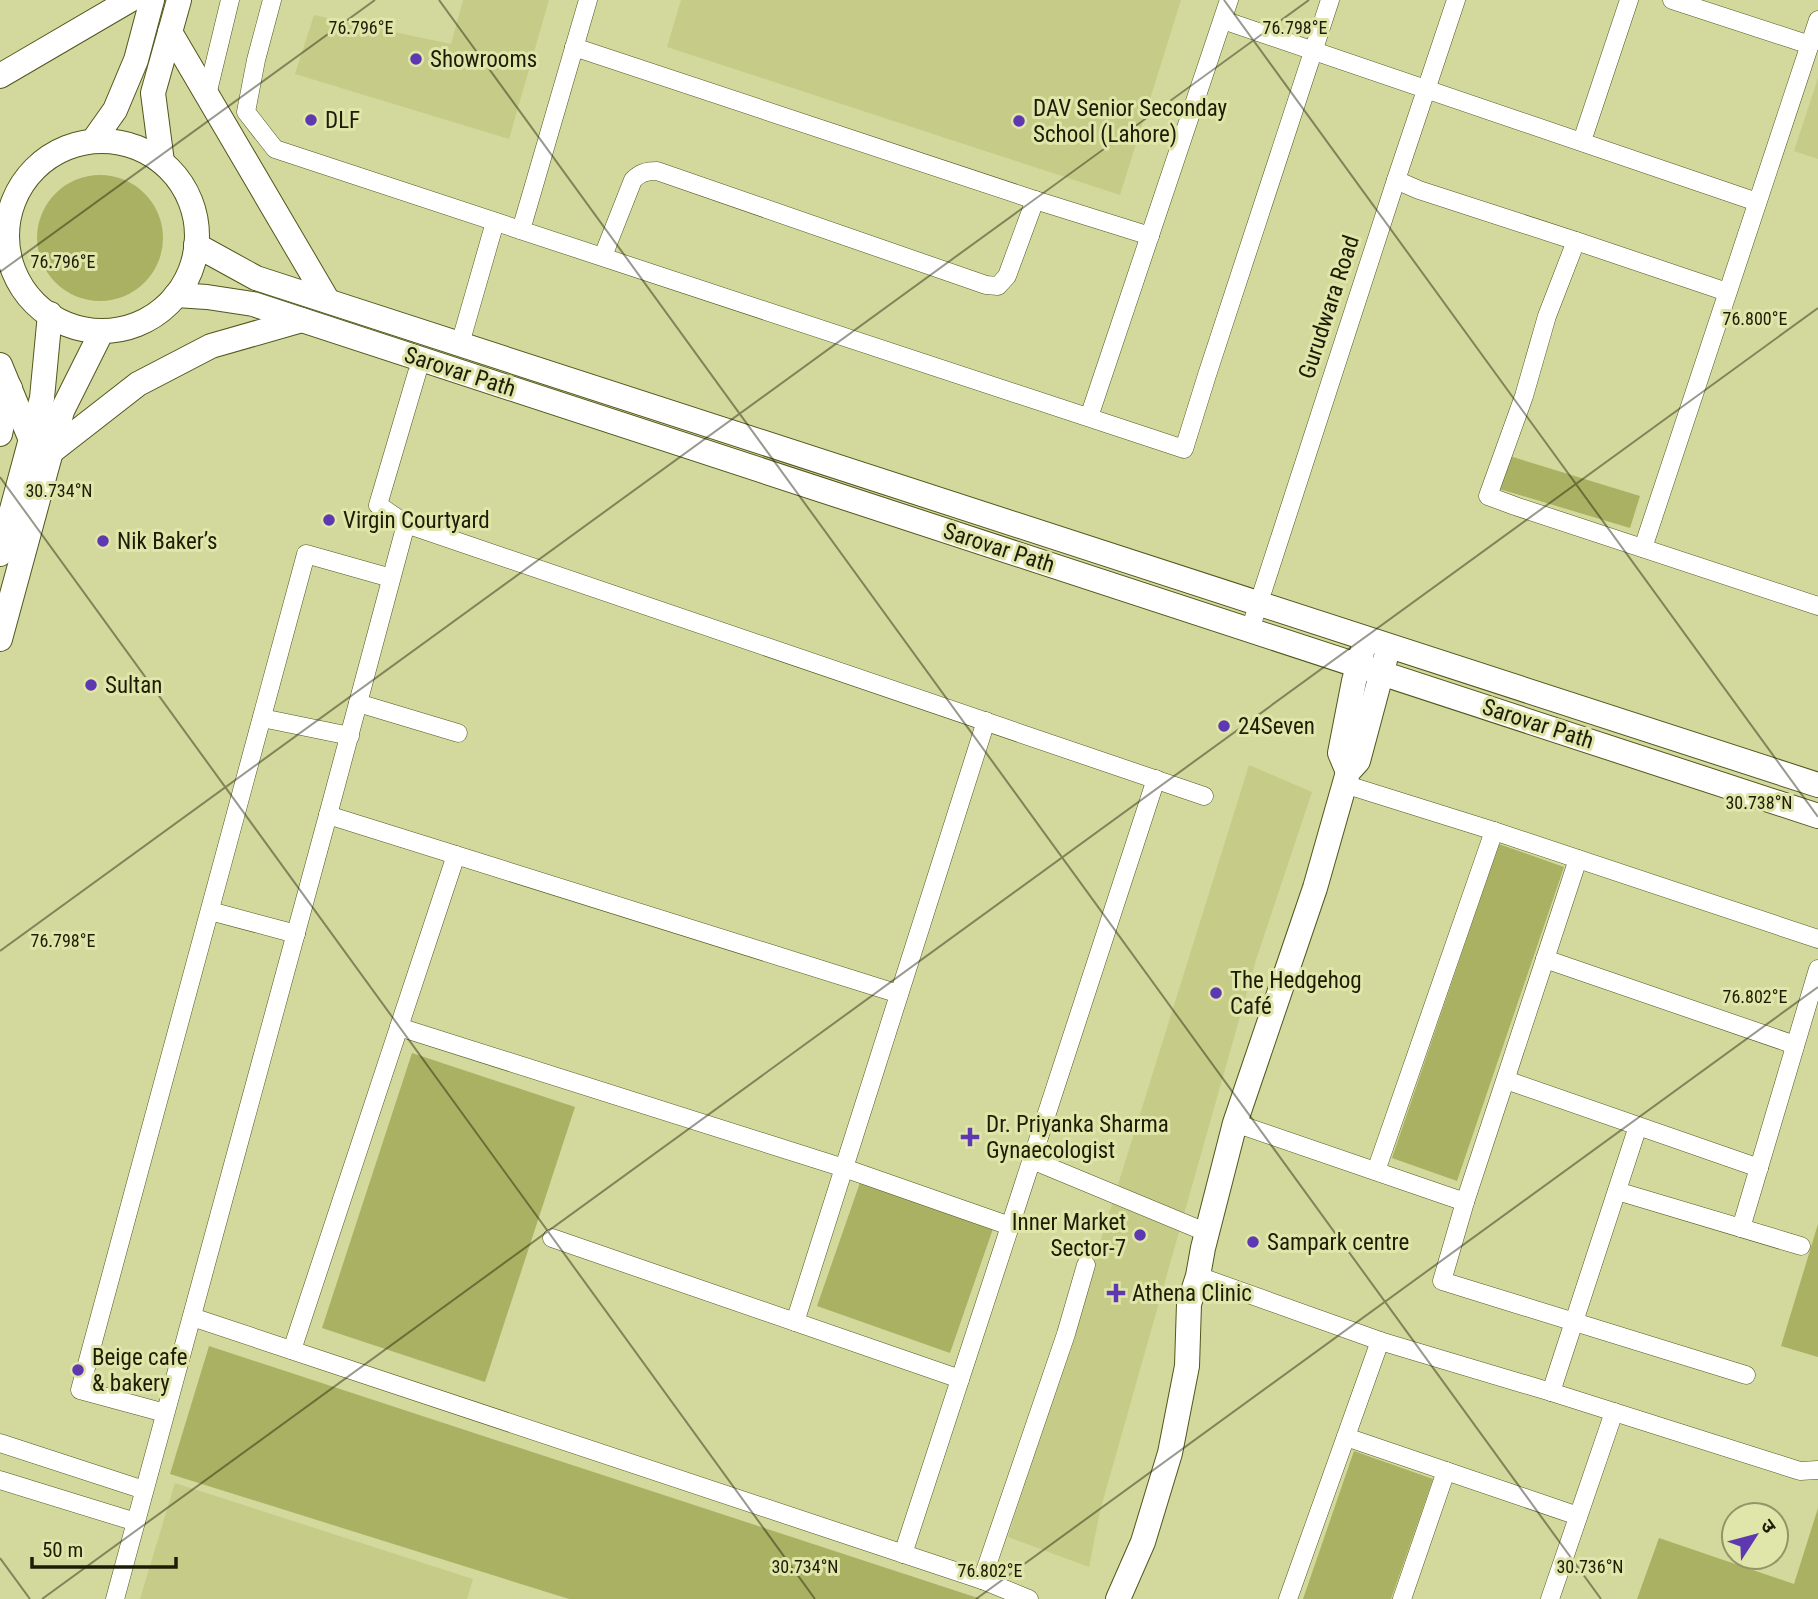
<svg xmlns="http://www.w3.org/2000/svg" width="1818" height="1599" font-family="'Roboto Condensed','Noto Sans Devanagari',sans-serif">
	<rect width="100%" height="100%" fill="#d3d89c"/>
	<!-- built -->
	<g fill="#c6cc88">
		<polygon points="463,0 549,0 509,139 295,74 314,15 451,44"/>
		<polygon points="681,0 1181,0 1120,195 667,47"/>
		<polygon points="1818,78 1818,159 1794,151"/>
		<polygon points="1249,765 1312,792 1256,960 1100,1511 1089,1567 1008,1537"/>
		<polygon points="175,1483 473,1579 467,1599 140,1599"/>
	</g>
	<!-- green -->
	<g fill="#abb162">
		<circle cx="100" cy="238" r="63"/>
		<polygon points="1503,454 1640,496 1630,528 1493,487"/>
		<polygon points="1499,844 1564,867 1457,1181 1392,1158"/>
		<polygon points="412,1053 575,1107 485,1382 322,1328"/>
		<polygon points="863,1174 996,1220 950,1353 817,1306"/>
		<polygon points="1818,1224 1818,1357 1781,1346"/>
		<polygon points="209,1346 981,1599 569,1599 170,1474"/>
		<polygon points="1354,1451 1433,1479 1391,1599 1303,1599"/>
		<polygon points="1818,1508 1818,1599 1637,1599 1659,1538 1794,1584"/>
	</g>
	<g fill="none" stroke-linecap="round" stroke-linejoin="round">
		<!-- street casing -->
		<g stroke="#53561c" stroke-width="19">
			<g id="street">
				<polyline points="272,0 256,60 246,112 275,149 1184,449 1207,375 1330,0"/>
				<polyline points="1672,0 1810,45"/>
				<polyline points="1223,20 1757,202"/>
				<polyline points="574,47 1035,200 1150,236"/>
				<polyline points="207,95 230,0"/>
				<polyline points="1582,141 1629,0"/>
				<polyline points="1396,180 1419,190 1576,241"/>
				<polyline points="521,230 588,0"/>
				<path d="M603 256 633 180C640 173 646 171 657 171L986 285 998 286 1007 276 1035 200"/>
				<polyline points="1727,292 1576,241 1547,316 1524,396 1488,496 1515,506 1818,606"/>
				<polyline points="460,344 495,222"/>
				<polyline points="417,373 378,505 406,524 1204,796"/>
				<polyline points="1089,417 1229,0"/>
				<polyline points="1643,548 1818,20"/>
				<polyline points="1250,630 1396,180 1456,0"/>
				<polyline points="358,703 458,733"/>
				<polyline points="262,718 350,736"/>
				<polyline points="1344,784 1494,831 1818,939"/>
				<polyline points="328,815 899,994"/>
				<polyline points="1578,859 1465,1202 1442,1281 1746,1375"/>
				<polyline points="210,911 296,934"/>
				<polyline points="1545,959 1795,1045"/>
				<polyline points="399,1027 844,1168 1010,1226"/>
				<polyline points="1506,1080 1759,1168"/>
				<polyline points="1235,1123 1465,1202"/>
				<polyline points="1032,1160 1208,1233"/>
				<polyline points="1376,1171 1494,831"/>
				<polyline points="1617,1191 1801,1246"/>
				<polyline points="1741,1228 1818,969"/>
				<polyline points="552,1238 960,1379"/>
				<polyline points="1198,1276 1380,1341 1551,1392 1800,1471 1818,1470"/>
				<polyline points="192,1317 982,1580 1029,1599"/>
				<polyline points="795,1322 986,721"/>
				<polyline points="292,1350 456,855"/>
				<polyline points="1551,1392 1638,1126"/>
				<polyline points="165,1413 80,1390 306,554 391,578"/>
				<polyline points="1346,1437 1578,1516"/>
				<polyline points="0,1443 144,1490"/>
				<polyline points="0,1480 136,1522"/>
				<polyline points="903,1554 1156,779"/>
				<polyline points="982,1580 1066,1334 1086,1265"/>
				<polyline points="115,1599 328,815 406,524"/>
				<polyline points="1288,1599 1380,1341"/>
				<polyline points="1402,1599 1446,1471"/>
				<polyline points="1550,1599 1614,1412"/>
			</g>
		</g>
		<!-- secondary casing -->
		<g stroke="#53561c" stroke-width="26">
			<g id="secondary">
				<polyline points="170,32 328,301"/>
				<polyline points="0,76 130,0"/>
				<polyline points="93,141 115,110 136,60 152,0"/>
				<circle cx="102" cy="236" r="95"/>
				<polyline points="162,162 153,93 179,0"/>
				<polyline points="196,245 256,278 1818,785"/>
				<polyline points="176,295 207,297 253,304 1818,816"/>
				<polyline points="0,365 31,440"/>
				<polyline points="0,434 10,388"/>
				<polyline points="52,451 138,384 211,346 302,320"/>
				<polyline points="0,554 42,398 50,314"/>
				<polyline points="0,639 62,411 102,331"/>
				<polyline points="1348,772 1340,753 1354,681 1362,652"/>
				<polyline points="1118,1599 1143,1542 1170,1453 1187,1366 1189,1304 1198,1276 1203,1248 1235,1123 1315,888 1348,772 1358,761 1385,660"/>
			</g>
		</g>
		<!-- street -->
		<use href="#street" stroke="#fff" stroke-width="18"/>
		<!-- secondary -->
		<use href="#secondary" stroke="#fff" stroke-width="24"/>
	</g>
	<!-- ticks -->
	<path fill="none" stroke="#1c1d06" stroke-width="2" stroke-opacity="0.45" d="M439 0 1601 1599M1224 0 1818 817M0 272 375 0M0 477 815 1599M0 951 1309 0M0 1558 30 1599M42 1599 1818 308M976 1599 1818 987"/>
	<!-- markers -->
	<g fill="#5e38b0" stroke="#e0e5a9" stroke-width="2.5">
		<circle cx="416" cy="59" r="7"/>
		<circle cx="311" cy="120" r="7"/>
		<circle cx="1019" cy="121" r="7"/>
		<circle cx="329" cy="520" r="7"/>
		<circle cx="103" cy="541" r="7"/>
		<circle cx="91" cy="685" r="7"/>
		<circle cx="1224" cy="726" r="7"/>
		<circle cx="1216" cy="993" r="7"/>
		<path d="M966.5 1126.5h7v7h7v7h-7v7h-7v-7h-7v-7h7z"/>
		<circle cx="1140" cy="1235" r="7"/>
		<circle cx="1253" cy="1242" r="7"/>
		<path d="M1112.5 1282.5h7v7h7v7h-7v7h-7v-7h-7v-7h7z"/>
		<circle cx="78" cy="1370" r="7"/>
	</g>
	<g text-anchor="middle" dominant-baseline="central" stroke-width="6" stroke-linejoin="round" paint-order="stroke">
		<!-- poi labels -->
		<g font-size="23" fill="#1c1d06" stroke="#e0e5a9" text-anchor="start">
			<text x="430" y="59">Showrooms</text>
			<text x="1033" y="108">DAV Senior Seconday<tspan x="1033" dy="26">School (Lahore)</tspan></text>
			<text x="325" y="120">DLF</text>
			<text x="343" y="520">Virgin Courtyard</text>
			<text x="117" y="541">Nik Baker’s</text>
			<text x="105" y="685">Sultan</text>
			<text x="1238" y="726">24Seven</text>
			<text x="1230" y="980">The Hedgehog<tspan x="1230" dy="26">Café</tspan></text>
			<text x="986" y="1124">Dr. Priyanka Sharma<tspan x="986" dy="26">Gynaecologist</tspan></text>
			<text x="1126" y="1222" text-anchor="end">Inner Market<tspan x="1126" dy="26">Sector-7</tspan></text>
			<text x="1267" y="1242">Sampark centre</text>
			<text x="1132" y="1293">Athena Clinic</text>
			<text x="92" y="1357">Beige cafe<tspan x="92" dy="26">&amp; bakery</tspan></text>
		</g>
		<!-- street labels -->
		<g font-size="23" fill="#1c1d06" stroke="#e0e5a9">
			<text transform="translate(1329 307) rotate(-72)">Gurudwara Road</text>
			<text transform="translate(460 372) rotate(18)">Sarovar Path</text>
			<text transform="translate(999 548) rotate(18)">Sarovar Path</text>
			<text transform="translate(1538 724) rotate(18)">Sarovar Path</text>
		</g>
	</g>
	<g font-size="18" text-anchor="middle" fill="#1c1d06" stroke="#e0e5a9" stroke-width="6" stroke-linejoin="round" paint-order="stroke">
		<text x="361" y="34">76.796°E</text>
		<text x="1295" y="34">76.798°E</text>
		<text x="63" y="268">76.796°E</text>
		<text x="1755" y="325">76.800°E</text>
		<text x="59" y="497">30.734°N</text>
		<text x="1759" y="809">30.738°N</text>
		<text x="63" y="947">76.798°E</text>
		<text x="1755" y="1003">76.802°E</text>
		<text x="805" y="1573">30.734°N</text>
		<text x="1590" y="1573">30.736°N</text>
		<text x="990" y="1577">76.802°E</text>
	</g>
	<!-- north arrow -->
	<g transform="translate(1755 1536) rotate(54)"><circle r="33" fill="#e0e5a9" stroke="#929568" stroke-width="2"/>
	<path d="M0-5L12 26L0 18L-12 26Z" fill="#5e38b0"/>
	<text y="-10" font-size="19" font-weight="bold" text-anchor="middle" fill="#1c1d06">उ</text>
	</g>
	<!-- scale -->
	<path d="M32 1557v10h144v-10" fill="none" stroke="#1c1d06" stroke-width="3.5"/>
	<text x="42" y="1557" font-size="21" fill="#1c1d06" stroke="#e0e5a9" stroke-width="5" paint-order="stroke">50 m</text>
</svg>
